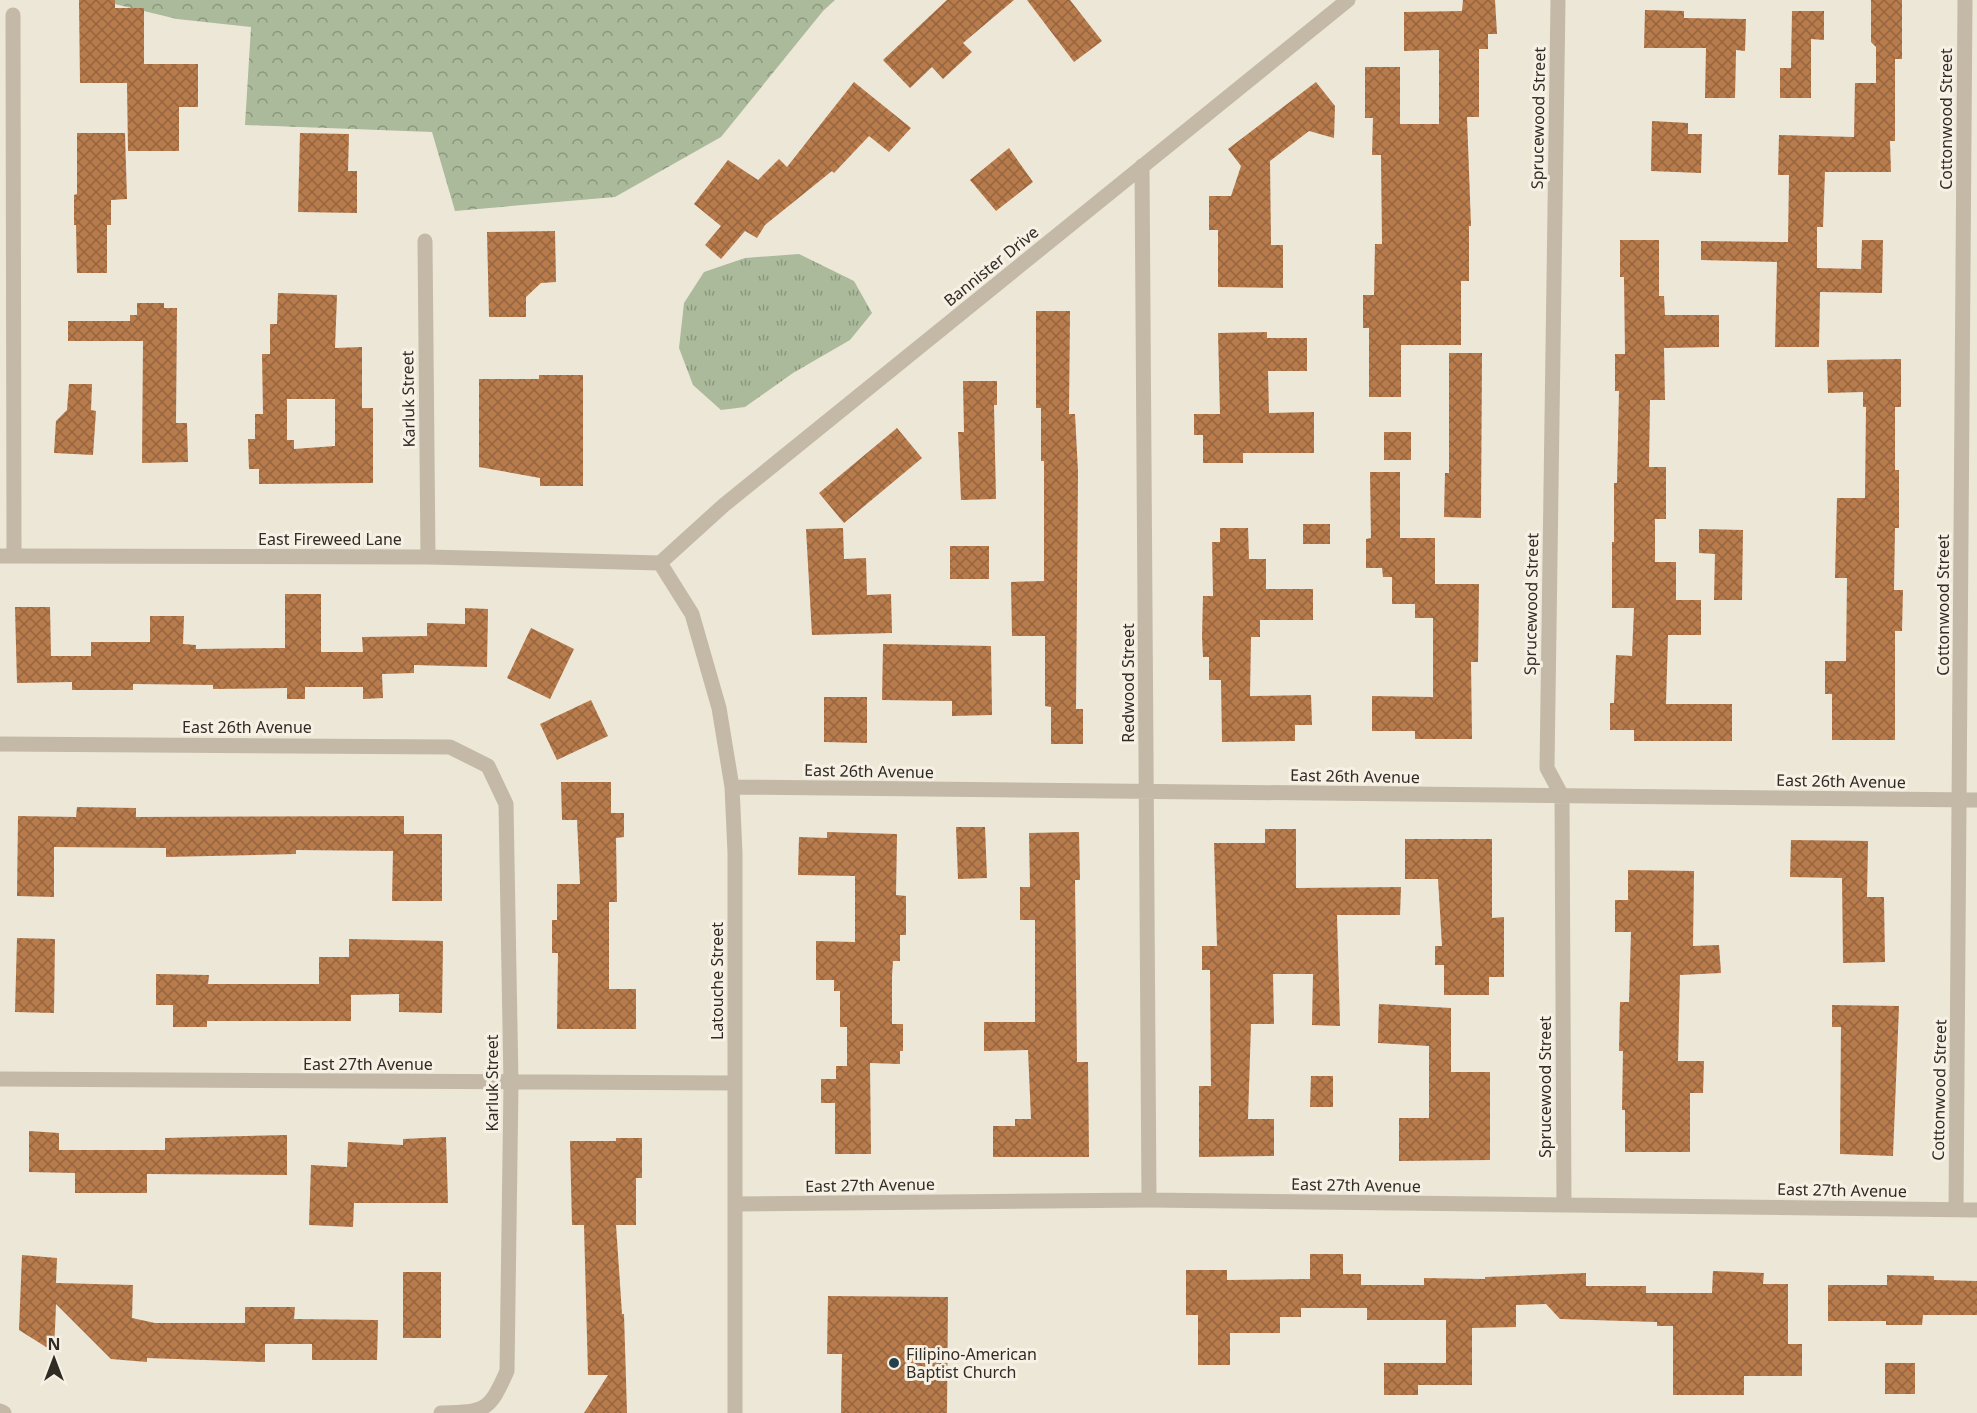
<svg xmlns="http://www.w3.org/2000/svg" width="1977" height="1413" viewBox="0 0 1977 1413" font-family="'Noto Sans',sans-serif">
<style>
.grass{fill:url(#grass-tufts)}
.forest{fill:url(#forest-crowns)}
.building{fill:url(#building-cross-hatch);fill-rule:evenodd}
.lines{fill:none;stroke-linecap:round;stroke-linejoin:round}
.street{stroke:#c4b9a6;stroke-width:15}
.poi-dot{fill:#21424d;stroke:#f6f1e4;stroke-width:2}
.labels{text-anchor:middle;stroke-width:6;stroke-linejoin:round;paint-order:stroke}
.street-label{font-size:16px;fill:#312b26;stroke:#f6f1e4}
.poi-label{font-size:16px;fill:#312b26;stroke:#f6f1e4;text-anchor:start}
</style>
<defs>
<pattern id="grass-tufts" width="24" height="20" patternUnits="userSpaceOnUse" patternTransform="scale(1.5)"><rect width="24" height="20" fill="#aaba9a"/><path d="M3 7l-1-3M5 7V3M7 7l1-3M15 17l-1-3M17 17v-4M19 17l1-3" fill="none" stroke="#8b977d"/></pattern>
<pattern id="forest-crowns" width="20" height="18" patternUnits="userSpaceOnUse" patternTransform="scale(1.5)"><rect width="20" height="18" fill="#aaba9a"/><path d="M2 6a3 3 0 1 1 6 0M12 15a3 3 0 1 1 6 0" fill="none" stroke="#8b977d"/></pattern>
<pattern id="building-cross-hatch" width="8" height="8" patternUnits="userSpaceOnUse" patternTransform="scale(1.5)"><rect width="8" height="8" fill="#b87b4c"/><path d="M0 0l8 8M0 8l8-8" fill="none" stroke="#96653f"/></pattern>
</defs>
<rect width="100%" height="100%" fill="#ede7d8"/>
<path class="grass" d="M 799,254 L 854,281 L 872,313 L 850,340 L 793,373 L 745,407 L 721,410 L 693,385 L 679,348 L 684,303 L 704,272 L 745,258 Z"/>
<path class="forest" d="M 98,0 L 835,0 L 823,11 L 721,137 L 615,197 L 455,211 L 432,132 L 245,125 L 251,27 L 177,19 Z"/>
<path class="building" d="M 79,0 L 115,0 L 115,8 L 144,8 L 144,64 L 198,64 L 198,107 L 179,107 L 179,151 L 128,151 L 127,83 L 80,83 Z
M 947,0 L 1014,0 L 963,43 L 972,52 L 943,79 L 932,67 L 910,88 L 883,60 Z
M 1027,0 L 1070,0 L 1102,41 L 1074,62 Z
M 1463,0 L 1495,0 L 1497,34 L 1488,34 L 1488,49 L 1479,49 L 1479,117 L 1467,117 L 1471,226 L 1469,226 L 1469,281 L 1461,281 L 1461,345 L 1401,345 L 1401,397 L 1369,397 L 1369,328 L 1363,328 L 1363,295 L 1374,295 L 1375,244 L 1382,244 L 1381,155 L 1372,155 L 1373,118 L 1365,118 L 1365,67 L 1400,67 L 1400,124 L 1439,124 L 1439,50 L 1404,51 L 1404,12 L 1462,11 Z
M 1871,0 L 1902,0 L 1902,59 L 1895,59 L 1895,141 L 1890,141 L 1891,172 L 1825,172 L 1823,227 L 1817,227 L 1817,268 L 1861,269 L 1862,240 L 1883,240 L 1882,293 L 1820,292 L 1819,347 L 1775,347 L 1777,262 L 1701,260 L 1701,241 L 1788,242 L 1789,175 L 1778,175 L 1779,135 L 1854,137 L 1855,83 L 1876,83 L 1876,47 L 1871,42 Z
M 1645,10 L 1684,11 L 1684,18 L 1746,19 L 1745,51 L 1736,50 L 1735,98 L 1705,98 L 1706,48 L 1644,48 Z
M 1792,11 L 1824,11 L 1824,40 L 1811,39 L 1811,98 L 1780,98 L 1780,68 L 1791,68 Z
M 854,82 L 911,128 L 889,152 L 869,136 L 834,173 L 832,171 L 765,225 L 757,238 L 745,231 L 721,259 L 705,245 L 721,226 L 694,204 L 728,160 L 758,180 L 779,159 L 787,167 Z
M 1316,82 L 1335,106 L 1334,138 L 1309,131 L 1270,161 L 1271,245 L 1283,245 L 1283,288 L 1218,287 L 1218,230 L 1209,230 L 1209,196 L 1231,196 L 1241,166 L 1228,149 Z
M 1652,121 L 1688,123 L 1688,134 L 1702,134 L 1701,173 L 1651,171 Z
M 77,133 L 125,133 L 127,199 L 111,200 L 111,225 L 107,225 L 107,273 L 77,273 L 76,225 L 74,225 L 74,195 L 77,194 Z
M 300,133 L 349,134 L 348,171 L 357,171 L 357,213 L 298,212 Z
M 1009,148 L 1033,182 L 996,211 L 970,180 Z
M 555,231 L 556,282 L 541,283 L 526,297 L 526,317 L 489,317 L 487,232 Z
M 1620,240 L 1659,240 L 1659,296 L 1664,296 L 1665,315 L 1719,315 L 1719,347 L 1664,348 L 1665,400 L 1650,400 L 1649,467 L 1666,467 L 1666,519 L 1655,519 L 1655,562 L 1676,562 L 1676,600 L 1701,600 L 1701,635 L 1668,635 L 1666,704 L 1732,704 L 1732,741 L 1634,741 L 1634,730 L 1610,730 L 1610,703 L 1614,703 L 1616,655 L 1632,656 L 1634,608 L 1612,608 L 1612,542 L 1614,542 L 1614,483 L 1617,483 L 1619,391 L 1615,391 L 1615,354 L 1625,354 L 1624,277 L 1620,277 Z
M 278,293 L 337,295 L 335,348 L 362,347 L 362,408 L 373,408 L 373,483 L 259,484 L 259,469 L 249,469 L 248,439 L 255,439 L 255,414 L 263,414 L 262,354 L 270,354 L 270,324 L 277,324 ZM 287,399 L 335,399 L 335,446 L 294,449 L 294,440 L 287,440 Z
M 137,303 L 164,303 L 164,308 L 177,308 L 176,423 L 187,423 L 188,462 L 142,463 L 143,341 L 68,341 L 68,321 L 130,321 L 130,315 L 137,315 Z
M 1036,311 L 1070,311 L 1069,414 L 1075,414 L 1078,472 L 1076,709 L 1083,709 L 1083,744 L 1051,744 L 1051,707 L 1045,706 L 1045,636 L 1012,636 L 1011,582 L 1044,581 L 1044,461 L 1041,461 L 1041,408 L 1036,408 Z
M 1267,332 L 1267,338 L 1307,338 L 1307,371 L 1268,371 L 1269,413 L 1314,412 L 1314,453 L 1243,453 L 1243,463 L 1203,463 L 1203,435 L 1194,435 L 1194,414 L 1220,414 L 1218,333 Z
M 1449,353 L 1482,353 L 1481,518 L 1444,517 L 1445,473 L 1449,473 Z
M 1901,359 L 1901,407 L 1895,407 L 1895,470 L 1899,470 L 1899,528 L 1895,528 L 1894,590 L 1903,590 L 1902,631 L 1895,631 L 1895,740 L 1832,740 L 1832,694 L 1825,694 L 1825,661 L 1846,661 L 1847,578 L 1835,578 L 1837,498 L 1865,498 L 1866,407 L 1863,407 L 1863,392 L 1828,393 L 1827,360 Z
M 539,375 L 583,375 L 583,486 L 540,486 L 540,478 L 479,467 L 479,379 L 539,379 Z
M 963,381 L 997,381 L 997,405 L 994,405 L 996,499 L 961,500 L 958,432 L 964,432 Z
M 69,384 L 92,384 L 91,410 L 96,411 L 93,455 L 54,453 L 56,421 L 67,410 Z
M 897,428 L 922,458 L 844,523 L 819,493 Z
M 1384,432 L 1411,432 L 1411,460 L 1384,460 Z
M 1370,472 L 1400,472 L 1400,538 L 1435,538 L 1435,584 L 1479,584 L 1478,662 L 1471,662 L 1472,739 L 1415,739 L 1415,731 L 1372,731 L 1372,696 L 1433,697 L 1433,618 L 1415,618 L 1415,604 L 1392,604 L 1392,577 L 1383,577 L 1382,568 L 1366,568 L 1366,539 L 1371,538 Z
M 1303,524 L 1330,524 L 1330,544 L 1303,544 Z
M 843,528 L 844,559 L 866,558 L 867,595 L 891,594 L 892,633 L 812,635 L 806,529 Z
M 1220,528 L 1248,528 L 1249,559 L 1266,559 L 1266,589 L 1313,589 L 1313,620 L 1260,620 L 1260,637 L 1251,637 L 1250,696 L 1311,695 L 1312,725 L 1295,725 L 1295,741 L 1222,742 L 1221,680 L 1209,680 L 1209,657 L 1203,657 L 1202,637 L 1203,596 L 1213,596 L 1212,542 L 1220,542 Z
M 1699,529 L 1743,530 L 1742,600 L 1714,600 L 1715,554 L 1699,553 Z
M 950,546 L 989,546 L 989,579 L 950,579 Z
M 285,594 L 321,594 L 321,652 L 363,652 L 362,637 L 427,636 L 427,623 L 465,624 L 465,608 L 488,609 L 487,667 L 414,665 L 414,673 L 382,674 L 383,698 L 363,699 L 363,687 L 305,687 L 305,699 L 287,699 L 287,688 L 213,689 L 213,685 L 133,684 L 133,690 L 72,690 L 72,682 L 17,683 L 15,607 L 50,607 L 51,656 L 91,656 L 91,642 L 150,642 L 150,616 L 184,616 L 183,644 L 196,645 L 196,649 L 285,648 Z
M 531,628 L 574,649 L 550,699 L 507,678 Z
M 883,644 L 991,646 L 992,715 L 952,716 L 952,701 L 882,700 Z
M 824,697 L 867,697 L 867,743 L 824,742 Z
M 591,700 L 608,736 L 557,760 L 540,724 Z
M 561,782 L 611,782 L 611,813 L 624,813 L 624,837 L 616,838 L 617,902 L 609,902 L 609,989 L 636,989 L 636,1029 L 557,1029 L 558,953 L 552,953 L 552,920 L 557,920 L 557,884 L 580,884 L 577,820 L 562,820 Z
M 77,807 L 136,808 L 136,817 L 404,816 L 404,834 L 442,834 L 442,901 L 392,901 L 393,851 L 296,850 L 296,854 L 166,857 L 166,848 L 54,847 L 54,897 L 17,896 L 18,816 L 76,817 Z
M 956,827 L 985,827 L 987,878 L 958,879 Z
M 1265,829 L 1296,829 L 1296,888 L 1401,887 L 1400,915 L 1337,915 L 1340,1026 L 1312,1025 L 1313,974 L 1273,974 L 1274,1024 L 1251,1024 L 1248,1119 L 1274,1119 L 1274,1156 L 1199,1157 L 1199,1086 L 1211,1086 L 1210,970 L 1202,970 L 1202,946 L 1217,946 L 1214,843 L 1265,843 Z
M 827,832 L 897,834 L 896,895 L 906,896 L 906,935 L 900,935 L 900,961 L 893,961 L 892,976 L 892,1024 L 903,1024 L 903,1051 L 900,1051 L 900,1064 L 870,1063 L 871,1154 L 835,1154 L 835,1103 L 821,1103 L 821,1079 L 836,1079 L 836,1066 L 847,1066 L 847,1027 L 840,1027 L 840,991 L 834,991 L 834,980 L 816,980 L 816,941 L 855,942 L 855,876 L 798,875 L 799,837 L 827,838 Z
M 1079,832 L 1080,880 L 1075,880 L 1077,1062 L 1088,1062 L 1089,1157 L 993,1157 L 993,1126 L 1015,1126 L 1015,1119 L 1031,1119 L 1028,1050 L 984,1051 L 984,1022 L 1035,1022 L 1035,920 L 1020,920 L 1020,887 L 1030,887 L 1029,833 Z
M 1405,839 L 1492,839 L 1492,918 L 1504,917 L 1504,977 L 1489,977 L 1489,995 L 1444,995 L 1444,965 L 1435,965 L 1435,946 L 1442,946 L 1438,879 L 1405,879 Z
M 1791,840 L 1868,841 L 1867,897 L 1884,897 L 1885,962 L 1843,963 L 1842,878 L 1790,877 Z
M 1628,870 L 1694,871 L 1693,946 L 1719,945 L 1721,973 L 1680,975 L 1678,1061 L 1704,1061 L 1703,1093 L 1690,1093 L 1690,1152 L 1625,1152 L 1625,1110 L 1622,1110 L 1623,1051 L 1619,1051 L 1620,1002 L 1629,1002 L 1631,932 L 1615,932 L 1615,900 L 1628,900 Z
M 17,938 L 55,939 L 54,1013 L 15,1012 Z
M 349,939 L 443,941 L 442,1013 L 399,1012 L 399,994 L 351,995 L 351,1021 L 207,1021 L 207,1027 L 173,1027 L 173,1005 L 156,1005 L 156,974 L 209,975 L 208,984 L 319,984 L 319,957 L 349,957 Z
M 1379,1004 L 1451,1008 L 1451,1072 L 1490,1072 L 1490,1160 L 1399,1161 L 1399,1118 L 1429,1118 L 1429,1046 L 1378,1043 Z
M 1832,1005 L 1899,1006 L 1893,1156 L 1840,1154 L 1841,1027 L 1832,1027 Z
M 1311,1076 L 1333,1076 L 1333,1107 L 1310,1107 Z
M 29,1131 L 59,1133 L 59,1150 L 165,1150 L 165,1138 L 287,1135 L 287,1175 L 147,1174 L 147,1193 L 75,1193 L 75,1173 L 29,1172 Z
M 446,1137 L 448,1203 L 354,1203 L 353,1227 L 309,1225 L 311,1165 L 347,1167 L 348,1142 L 403,1145 L 403,1139 Z
M 616,1138 L 642,1138 L 642,1178 L 636,1178 L 636,1225 L 616,1225 L 622,1314 L 624,1314 L 627,1413 L 584,1413 L 608,1375 L 588,1375 L 584,1225 L 572,1225 L 570,1141 L 616,1141 Z
M 1310,1254 L 1343,1254 L 1343,1274 L 1361,1274 L 1361,1285 L 1424,1285 L 1424,1278 L 1485,1279 L 1485,1277 L 1586,1273 L 1586,1286 L 1646,1286 L 1646,1293 L 1712,1293 L 1713,1271 L 1764,1273 L 1763,1284 L 1788,1284 L 1788,1344 L 1802,1344 L 1802,1376 L 1744,1376 L 1744,1395 L 1673,1395 L 1673,1326 L 1657,1326 L 1657,1322 L 1560,1319 L 1546,1304 L 1516,1305 L 1516,1327 L 1472,1328 L 1472,1385 L 1418,1385 L 1418,1395 L 1384,1395 L 1384,1363 L 1446,1363 L 1446,1320 L 1367,1320 L 1367,1308 L 1301,1308 L 1301,1317 L 1280,1317 L 1280,1333 L 1230,1333 L 1230,1365 L 1198,1365 L 1198,1315 L 1186,1315 L 1186,1270 L 1227,1270 L 1227,1280 L 1310,1279 Z
M 22,1255 L 57,1258 L 56,1283 L 133,1285 L 132,1318 L 155,1323 L 245,1323 L 245,1307 L 295,1307 L 294,1319 L 378,1320 L 377,1360 L 312,1360 L 312,1344 L 265,1344 L 265,1362 L 147,1358 L 147,1362 L 111,1359 L 56,1304 L 54,1352 L 19,1330 Z
M 403,1272 L 441,1272 L 441,1338 L 403,1338 Z
M 1887,1275 L 1934,1276 L 1934,1280 L 1977,1281 L 1977,1315 L 1923,1315 L 1922,1325 L 1886,1325 L 1886,1321 L 1828,1321 L 1828,1285 L 1887,1285 Z
M 828,1296 L 948,1297 L 947,1413 L 841,1413 L 842,1354 L 827,1354 Z
M 1885,1363 L 1915,1363 L 1915,1394 L 1885,1394 Z"/>
<g class="lines">
<path class="street" d="M 1558,0 L 1547,768 L 1562,796 L 1564,1205
M 13,15 L 14,556
M 1142,166 L 1149,1200
M 425,241 L 428,557
M 0,556 L 428,557 L 660,563
M 660,563 L 724,505 L 1348,0
M 660,563 L 692,614 L 719,708 L 732,787 L 735,853 L 735,1413
M 0,744 L 450,747 L 488,766 L 506,804 L 511,1083 L 507,1371 C 489,1412 485,1412 441,1413
M 732,787 L 1977,800
M 0,1079 L 735,1083
M 735,1204 L 1149,1200 L 1977,1210
M 1956,1209 L 1965,0
M 0,1411 L 4,1413"/>
</g>
<circle class="poi-dot" cx="894" cy="1363" r="6"/>
<g class="labels">
<g class="street-label">
<text transform="translate(1538 118) rotate(-89)" y="6">Sprucewood Street</text>
<text transform="translate(1946 119) rotate(-90)" y="6">Cottonwood Street</text>
<text transform="translate(991 266) rotate(-39)" y="6">Bannister Drive</text>
<text transform="translate(408 399) rotate(-91)" y="6">Karluk Street</text>
<text x="330" y="545">East Fireweed Lane</text>
<text transform="translate(1531 604) rotate(-89)" y="6">Sprucewood Street</text>
<text transform="translate(1943 605) rotate(-90)" y="6">Cottonwood Street</text>
<text transform="translate(1128 683) rotate(-90)" y="6">Redwood Street</text>
<text x="247" y="733">East 26th Avenue</text>
<text transform="translate(869 771) rotate(1)" y="6">East 26th Avenue</text>
<text transform="translate(1355 776) rotate(1)" y="6">East 26th Avenue</text>
<text transform="translate(1841 781) rotate(1)" y="6">East 26th Avenue</text>
<text transform="translate(717 981) rotate(-90)" y="6">Latouche Street</text>
<text x="368" y="1070">East 27th Avenue</text>
<text transform="translate(492 1083) rotate(-90)" y="6">Karluk Street</text>
<text transform="translate(1545 1087) rotate(-90)" y="6">Sprucewood Street</text>
<text transform="translate(1939 1090) rotate(-89)" y="6">Cottonwood Street</text>
<text transform="translate(870 1185) rotate(-1)" y="6">East 27th Avenue</text>
<text transform="translate(1356 1185) rotate(1)" y="6">East 27th Avenue</text>
<text transform="translate(1842 1190) rotate(1)" y="6">East 27th Avenue</text>
</g>
<g class="poi-label">
<text x="906" y="1360">Filipino-American<tspan x="906" dy="18">Baptist Church</tspan></text>
</g>
</g>
<g transform="translate(54 1359)" stroke="#f6f1e4" stroke-width="4.5" paint-order="stroke">
<path d="M0-4.5L10 22L0 15L-10 22Z" fill="#312b26"/>
<text y="-9" font-size="16" font-weight="bold" text-anchor="middle" fill="#312b26">N</text>
</g>
</svg>
